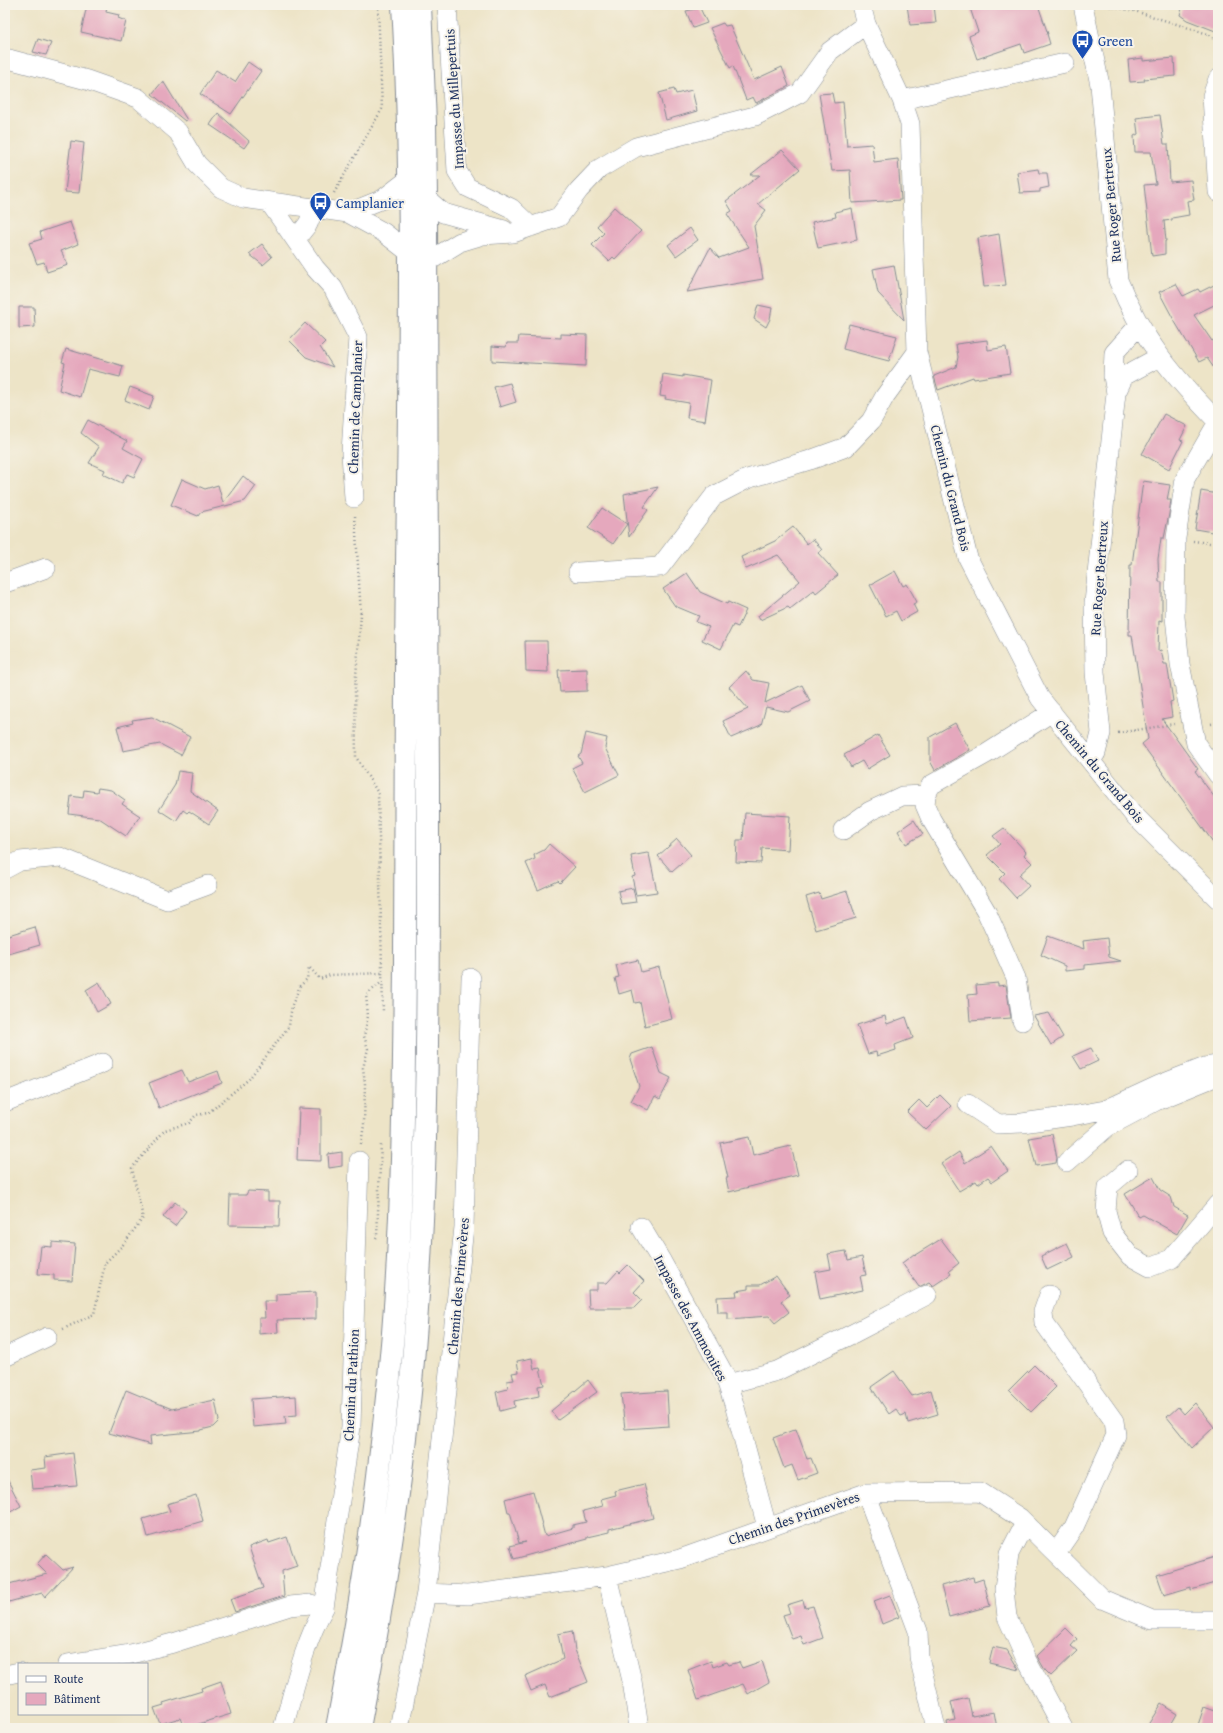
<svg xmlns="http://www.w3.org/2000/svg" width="1223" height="1733" viewBox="0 0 1223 1733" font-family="'Gentium Book Plus',serif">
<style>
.building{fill:#e5a8bd}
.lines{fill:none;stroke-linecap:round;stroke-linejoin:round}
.minor-casing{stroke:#848a92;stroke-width:20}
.major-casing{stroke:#848a92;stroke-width:24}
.path{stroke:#848a92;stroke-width:2.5;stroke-dasharray:1 3;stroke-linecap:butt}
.minor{stroke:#fff;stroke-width:19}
.major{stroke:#fff;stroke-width:22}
.labels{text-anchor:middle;stroke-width:4;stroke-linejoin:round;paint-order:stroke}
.transit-label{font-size:14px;fill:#164399;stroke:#f7f3e8;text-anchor:start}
.street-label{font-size:14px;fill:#1b2f5e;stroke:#f7f3e8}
</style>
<rect width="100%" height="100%" fill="#f7f3e8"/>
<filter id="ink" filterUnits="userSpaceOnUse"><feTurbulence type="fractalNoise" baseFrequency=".025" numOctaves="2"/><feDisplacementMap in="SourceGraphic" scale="8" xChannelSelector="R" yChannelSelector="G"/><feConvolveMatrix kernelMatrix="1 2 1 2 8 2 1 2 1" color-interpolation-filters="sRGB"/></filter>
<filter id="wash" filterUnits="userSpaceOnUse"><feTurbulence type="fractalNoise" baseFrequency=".012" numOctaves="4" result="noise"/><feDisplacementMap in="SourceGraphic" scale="16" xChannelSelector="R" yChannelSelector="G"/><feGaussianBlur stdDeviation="0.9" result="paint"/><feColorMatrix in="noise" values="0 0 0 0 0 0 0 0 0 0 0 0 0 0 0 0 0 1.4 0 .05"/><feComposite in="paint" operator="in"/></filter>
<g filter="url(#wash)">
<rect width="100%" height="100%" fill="#ede4c7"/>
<g id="blocks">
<path class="building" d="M 87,5 L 107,5 L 106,12 L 119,15 L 118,18 L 126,21 L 121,41 L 81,32 Z
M 907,5 L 934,5 L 936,23 L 910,25 Z
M 969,5 L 1038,5 L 1048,34 L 1047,34 L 1050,44 L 1024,53 L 1021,44 L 977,59 L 969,36 L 978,32 Z
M 1183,5 L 1218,5 L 1218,32 L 1187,20 L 1180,15 Z
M 700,8 L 707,23 L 693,28 L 686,11 Z
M 723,23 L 725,26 L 730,25 L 754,80 L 782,67 L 789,86 L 756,103 L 753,97 L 746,100 L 733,66 L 730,68 L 710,28 Z
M 38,39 L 51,43 L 46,55 L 33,52 Z
M 1143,58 L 1143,61 L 1174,58 L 1175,76 L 1144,79 L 1145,81 L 1130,82 L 1128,60 Z
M 248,62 L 261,71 L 231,114 L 200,94 L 216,70 L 235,82 Z
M 163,81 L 187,120 L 185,121 L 152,94 Z
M 674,89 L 676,94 L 692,90 L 697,111 L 666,120 L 659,93 Z
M 832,93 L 834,103 L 843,102 L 847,146 L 872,144 L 874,162 L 898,159 L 901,200 L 852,203 L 850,170 L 832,171 L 819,94 Z
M 218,113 L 249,141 L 244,148 L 210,125 Z
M 1160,115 L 1164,144 L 1168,144 L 1170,182 L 1191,180 L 1194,200 L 1187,201 L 1189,215 L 1172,218 L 1172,220 L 1164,221 L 1166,241 L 1165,241 L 1165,254 L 1152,256 L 1144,185 L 1156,184 L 1151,152 L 1135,152 L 1134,136 L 1138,134 L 1136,118 Z
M 71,141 L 84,143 L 79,193 L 65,192 Z
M 782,150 L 800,169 L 758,204 L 766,210 L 754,226 L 763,279 L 687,292 L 710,248 L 719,258 L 749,247 L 727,214 L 732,211 L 726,201 L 760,175 L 750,175 Z
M 1038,169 L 1039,173 L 1047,173 L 1049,187 L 1040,189 L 1040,192 L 1020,193 L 1017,172 Z
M 614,207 L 641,231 L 615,259 L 613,257 L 609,261 L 592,245 L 604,233 L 597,226 Z
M 852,208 L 857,240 L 818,248 L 812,222 L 836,217 L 835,212 Z
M 70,222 L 78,244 L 61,251 L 68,265 L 47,272 L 44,262 L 37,264 L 29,243 L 42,239 L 40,232 Z
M 690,228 L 698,240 L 676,256 L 668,245 Z
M 999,234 L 1006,285 L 984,287 L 978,238 Z
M 262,244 L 272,257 L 263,265 L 249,254 Z
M 894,265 L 904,320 L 878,293 L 873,269 Z
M 1218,283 L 1218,303 L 1194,315 L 1212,341 L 1218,338 L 1218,374 L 1207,358 L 1199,362 L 1175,322 L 1159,292 L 1176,284 L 1183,296 L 1198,289 L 1200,292 Z
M 758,305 L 772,308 L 770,319 L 766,327 L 754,319 Z
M 19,307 L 34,307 L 35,327 L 19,328 Z
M 305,323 L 325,342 L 320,347 L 333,367 L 306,357 L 289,340 Z
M 849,324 L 897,336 L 889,361 L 843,349 Z
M 561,334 L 587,335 L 586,366 L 492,361 L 492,346 L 506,347 L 507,343 L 518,343 L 519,336 L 561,338 Z
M 987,340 L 988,350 L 1006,347 L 1010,373 L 974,379 L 973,377 L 938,390 L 934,376 L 956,367 L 958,357 L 956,344 Z
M 66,349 L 123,366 L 120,377 L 88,369 L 80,397 L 59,390 L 65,363 L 62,362 Z
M 663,374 L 683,377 L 683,375 L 711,380 L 705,421 L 687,418 L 689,403 L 665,399 L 666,397 L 660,396 Z
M 510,383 L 516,402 L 500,407 L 494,387 Z
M 130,387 L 154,396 L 149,410 L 125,400 Z
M 1164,414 L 1187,426 L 1180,440 L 1183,441 L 1169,469 L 1142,454 Z
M 88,420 L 127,441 L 123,448 L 143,459 L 134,477 L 127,474 L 122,483 L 103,474 L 105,470 L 89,463 L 99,447 L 81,433 Z
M 243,476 L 256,486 L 245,501 L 201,512 L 198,516 L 171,505 L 182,479 L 205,489 L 218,485 L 223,503 Z
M 1143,481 L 1170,485 L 1167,500 L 1171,500 L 1169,514 L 1164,538 L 1161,538 L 1158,559 L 1159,582 L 1162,582 L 1162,621 L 1159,620 L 1158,651 L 1161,650 L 1164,664 L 1167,664 L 1173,701 L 1170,702 L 1172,717 L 1162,719 L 1198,769 L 1195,771 L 1218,802 L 1218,849 L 1142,744 L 1148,739 L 1132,635 L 1129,635 L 1130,565 L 1132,565 Z
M 658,487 L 644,507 L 648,510 L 629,537 L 624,494 Z
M 1201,491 L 1218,494 L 1218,533 L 1195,529 Z
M 602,508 L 627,524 L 613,544 L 588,528 Z
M 793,527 L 807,544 L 813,539 L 822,550 L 818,553 L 838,575 L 816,593 L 814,590 L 790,609 L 788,607 L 760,620 L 758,616 L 800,581 L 778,555 L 746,569 L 741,557 L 775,541 Z
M 895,571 L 903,586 L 907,584 L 917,602 L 913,604 L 917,612 L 901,621 L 896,611 L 886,616 L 870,585 Z
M 687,573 L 700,592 L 727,604 L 728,602 L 746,610 L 738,627 L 733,625 L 721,649 L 702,640 L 709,627 L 696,622 L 699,616 L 675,606 L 663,589 Z
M 525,641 L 547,641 L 548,672 L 526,671 Z
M 587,669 L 587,691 L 560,692 L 558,670 Z
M 746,671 L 753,680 L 769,683 L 765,703 L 802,685 L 810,701 L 788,712 L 766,707 L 761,725 L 731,738 L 723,721 L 748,709 L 729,687 Z
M 152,717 L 190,737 L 181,755 L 160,744 L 123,751 L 117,727 L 133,723 L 132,720 Z
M 955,723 L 970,750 L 935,770 L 930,761 L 930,737 Z
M 586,733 L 607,738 L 605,748 L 619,775 L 585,792 L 572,768 L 582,763 L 578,756 L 581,754 Z
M 878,735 L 890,755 L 867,769 L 862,761 L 851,767 L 844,755 Z
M 178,771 L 192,773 L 190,791 L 218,811 L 209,824 L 189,811 L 187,813 L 183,810 L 176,821 L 159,810 L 175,785 Z
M 98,788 L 111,790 L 125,800 L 122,804 L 140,816 L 126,836 L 99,818 L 69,814 L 71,796 L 83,798 L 84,790 L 97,792 Z
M 745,813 L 790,816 L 788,850 L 762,848 L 761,863 L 736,862 L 737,840 L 743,840 Z
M 914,820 L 923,834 L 906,844 L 898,831 Z
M 1004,828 L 1026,852 L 1024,855 L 1032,863 L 1019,875 L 1029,886 L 1016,898 L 999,879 L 1005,873 L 987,855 L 1000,844 L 993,836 Z
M 677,839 L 691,855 L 672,872 L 658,856 Z
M 549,844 L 575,867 L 560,883 L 558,881 L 538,890 L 526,863 L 535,859 L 534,855 L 544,850 Z
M 647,853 L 649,854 L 657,892 L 636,895 L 632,877 L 635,876 L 631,856 Z
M 633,888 L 636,902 L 621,904 L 618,891 Z
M 847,891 L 856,918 L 816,930 L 806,897 L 819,893 L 821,899 Z
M 35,927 L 40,945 L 5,955 L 5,936 Z
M 1048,936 L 1084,949 L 1083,941 L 1107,938 L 1109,957 L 1121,961 L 1085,965 L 1085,969 L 1065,971 L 1065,966 L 1041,955 Z
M 638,960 L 641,972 L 659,967 L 672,1019 L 645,1026 L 640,1002 L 635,1003 L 632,990 L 619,994 L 615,978 L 619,977 L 616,965 Z
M 99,982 L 111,1004 L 97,1012 L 86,990 Z
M 998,983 L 998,986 L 1006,985 L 1011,1018 L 970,1021 L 968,995 L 977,994 L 976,985 Z
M 1049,1013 L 1063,1037 L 1051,1045 L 1034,1016 Z
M 885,1016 L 887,1024 L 906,1017 L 913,1038 L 895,1045 L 896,1050 L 877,1056 L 876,1052 L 868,1054 L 857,1025 Z
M 652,1047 L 661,1073 L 671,1078 L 660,1099 L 655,1096 L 648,1110 L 631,1101 L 639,1086 L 630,1059 L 632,1054 Z
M 1091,1048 L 1098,1061 L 1081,1069 L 1073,1056 Z
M 182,1070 L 188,1082 L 218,1071 L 222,1083 L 159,1108 L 149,1083 Z
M 940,1095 L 951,1106 L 926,1130 L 907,1112 L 919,1100 L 927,1108 Z
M 299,1108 L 321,1109 L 321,1161 L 297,1160 Z
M 1052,1134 L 1057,1158 L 1056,1163 L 1036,1166 L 1029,1138 Z
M 749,1137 L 753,1155 L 791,1146 L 798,1175 L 729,1192 L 726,1178 L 728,1178 L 720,1143 Z
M 991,1146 L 1008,1171 L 992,1182 L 988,1177 L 978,1184 L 976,1181 L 959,1191 L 941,1164 L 959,1152 L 965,1163 Z
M 342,1152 L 342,1166 L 329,1168 L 328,1154 Z
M 1153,1177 L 1160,1190 L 1171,1197 L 1174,1207 L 1188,1215 L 1177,1234 L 1143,1215 L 1139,1217 L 1125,1194 Z
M 248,1191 L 268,1192 L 268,1201 L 280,1201 L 279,1226 L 229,1225 L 230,1195 L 246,1195 Z
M 175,1202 L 186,1211 L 175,1226 L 163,1217 Z
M 941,1239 L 959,1263 L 949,1271 L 951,1274 L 933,1286 L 929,1282 L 919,1287 L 902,1263 L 914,1254 L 915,1255 Z
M 52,1242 L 75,1244 L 72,1281 L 54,1280 L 54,1275 L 38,1274 L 41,1246 L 52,1247 Z
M 1067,1243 L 1074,1257 L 1047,1270 L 1041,1256 Z
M 846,1251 L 848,1260 L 862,1257 L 866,1275 L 860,1276 L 863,1290 L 820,1299 L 815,1272 L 831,1269 L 828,1254 Z
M 628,1265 L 644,1281 L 634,1292 L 642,1300 L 634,1308 L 589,1308 L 588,1290 L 597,1290 L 597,1283 L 607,1283 L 618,1271 L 620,1273 Z
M 776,1276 L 790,1295 L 781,1301 L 789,1312 L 775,1323 L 769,1316 L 728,1319 L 728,1312 L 718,1312 L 717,1297 L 737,1296 L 736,1291 L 748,1289 L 748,1285 L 760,1285 Z
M 316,1292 L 316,1319 L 277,1320 L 278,1332 L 259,1334 L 259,1318 L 265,1318 L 264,1301 L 276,1301 L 276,1294 Z
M 532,1358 L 534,1369 L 540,1368 L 544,1385 L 538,1386 L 539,1396 L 514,1401 L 515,1407 L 500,1411 L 496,1392 L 508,1389 L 507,1381 L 514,1380 L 512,1373 L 519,1372 L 517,1361 Z
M 1034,1365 L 1056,1387 L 1031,1412 L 1009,1390 Z
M 894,1371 L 912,1396 L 931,1390 L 938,1414 L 908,1423 L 906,1414 L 901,1416 L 896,1409 L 889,1414 L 871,1387 Z
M 588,1380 L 597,1392 L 558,1420 L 551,1411 Z
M 126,1390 L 172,1409 L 215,1400 L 219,1421 L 213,1427 L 201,1430 L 201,1431 L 150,1436 L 151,1445 L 109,1433 Z
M 667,1391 L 669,1426 L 625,1429 L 621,1394 Z
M 296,1396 L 297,1415 L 285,1416 L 286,1424 L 253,1427 L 251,1399 Z
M 1195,1403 L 1214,1427 L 1192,1448 L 1167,1417 L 1178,1407 L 1184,1414 Z
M 796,1429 L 807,1459 L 811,1458 L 817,1473 L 798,1480 L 792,1465 L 784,1468 L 773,1438 Z
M 73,1453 L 77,1486 L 32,1489 L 30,1470 L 46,1468 L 45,1457 Z
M 5,1475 L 21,1506 L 5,1515 Z
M 644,1484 L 653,1518 L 609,1529 L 609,1532 L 587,1537 L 587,1539 L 514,1559 L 510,1546 L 526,1542 L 519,1543 L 510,1512 L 508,1512 L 505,1499 L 533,1491 L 545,1536 L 573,1528 L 573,1525 L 586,1522 L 583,1511 L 603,1506 L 601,1499 L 616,1495 L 615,1491 Z
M 196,1495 L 203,1521 L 148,1537 L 143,1519 L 170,1511 L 167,1504 Z
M 287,1537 L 297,1566 L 282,1571 L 284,1596 L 235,1612 L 230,1599 L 263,1588 L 249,1547 L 268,1540 L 269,1543 Z
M 46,1554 L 63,1570 L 73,1567 L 45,1597 L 42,1593 L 5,1603 L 5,1585 L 47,1574 L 37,1564 Z
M 1218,1556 L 1218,1582 L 1191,1590 L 1191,1587 L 1164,1595 L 1157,1575 Z
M 973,1577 L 974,1582 L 983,1579 L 990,1606 L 949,1617 L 941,1586 Z
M 890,1595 L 899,1617 L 882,1624 L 874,1601 Z
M 803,1600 L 805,1608 L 813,1606 L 823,1638 L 804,1645 L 801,1636 L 792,1639 L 783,1615 L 790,1613 L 787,1605 Z
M 1066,1628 L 1077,1639 L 1071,1646 L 1077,1651 L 1051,1676 L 1045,1670 L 1037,1656 Z
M 572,1631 L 575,1650 L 588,1682 L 550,1697 L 545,1685 L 531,1691 L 525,1676 L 563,1659 L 558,1634 Z
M 993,1647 L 1007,1650 L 1019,1670 L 989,1663 Z
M 711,1661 L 713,1667 L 727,1662 L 729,1665 L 739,1662 L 742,1668 L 762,1661 L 769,1682 L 748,1694 L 743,1684 L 698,1700 L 688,1670 Z
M 221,1681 L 231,1714 L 186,1728 L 184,1728 L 180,1718 L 160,1724 L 154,1708 L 164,1705 L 163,1703 L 202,1691 L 201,1688 Z
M 968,1698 L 972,1716 L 994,1712 L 997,1728 L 948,1728 L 947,1722 L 955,1720 L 951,1702 Z
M 1161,1704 L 1177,1714 L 1169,1728 L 1146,1728 Z
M 1204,1707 L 1218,1712 L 1218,1728 L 1197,1728 Z"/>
</g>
</g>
<g filter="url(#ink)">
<use href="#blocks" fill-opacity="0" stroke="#848a92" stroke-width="1"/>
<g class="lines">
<defs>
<path id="minor" d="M 447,5 L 457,171 L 467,187 L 511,208 L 531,227
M 861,5 L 866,24 L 902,100 L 910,124 L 917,352 L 968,558 L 1040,698 L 1133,814 L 1218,899
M 1083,5 L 1100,85 L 1118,280 C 1142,340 1174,377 1218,422
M 5,58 L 87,80 L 138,98 L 178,132 L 197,164 L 221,188 L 243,198 L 348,213 L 383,232 L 410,253
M 1218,79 L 1212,96 L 1218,192
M 902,100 L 1065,63
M 426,198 L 443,213 L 504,230
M 270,203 L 315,268 L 333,288 L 358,337 L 351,453 L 354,498
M 348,213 L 383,199 L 409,179
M 296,239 L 308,224 L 315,207
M 426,263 L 460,242 L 483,235 L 513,233 L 559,217 L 579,190 L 599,169 L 636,147 L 755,116 L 800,93 L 830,51 L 866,24
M 1116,393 L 1124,376 L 1159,357
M 1218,422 L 1185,479 L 1176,538 L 1175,617 L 1180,664 L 1196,744 L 1218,775
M 578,572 L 660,567 L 714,496 L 747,479 L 810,460 L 846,447 L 871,421 L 885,396 L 917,352
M 5,583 L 46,568
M 1090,760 L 1096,753 L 1101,733 L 1095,672 L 1094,603 L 1116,393 L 1113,376 L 1114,353 L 1139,325
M 843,830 L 870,811 L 902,796 L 926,795
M 5,869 L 20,861 L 60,857 L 167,900 L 208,885
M 1022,1021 L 1016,978 L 1001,944 L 986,911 L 931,819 L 925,805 L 926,795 L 931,785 L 986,754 L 1052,712
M 5,1102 L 103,1063
M 968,1104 L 998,1124 L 1022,1123 L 1072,1116 L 1105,1110 L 1159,1085 L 1205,1067 L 1218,1065
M 1067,1162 L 1107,1127 L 1156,1101 L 1210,1079 L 1218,1073
M 1128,1170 L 1108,1187 L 1106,1211 L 1112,1233 L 1130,1256 L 1150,1267 L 1171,1259 L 1218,1204
M 641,1227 L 662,1262 L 724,1374 L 734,1404 L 767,1527
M 1049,1295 L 1043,1312 L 1044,1323 L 1114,1421 L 1116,1435 L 1074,1527 L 1056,1553
M 5,1357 L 47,1337
M 728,1384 L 777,1371 L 854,1333 L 927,1295
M 866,1493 L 918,1631 L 919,1657 L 936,1728
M 1025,1523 L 1009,1554 L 1004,1589 L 1007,1617 L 1025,1657 L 1063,1728
M 607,1576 L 632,1681 L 639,1728
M 426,1593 L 468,1595 L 607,1576 L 680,1559 L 866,1493 L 980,1492 L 1020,1518 L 1102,1599 L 1152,1620 L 1218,1620
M 68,1664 L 131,1654 L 173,1643 L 290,1606 L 311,1604 L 324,1608
M 5,1675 L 19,1672
M 283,1728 C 295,1687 303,1646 324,1608 L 351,1427 L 359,1161
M 399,1728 L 426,1593 L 464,1227 L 471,978"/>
<path id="major" d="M 337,1728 C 363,1597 382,1466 393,1333 C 403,1209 404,1084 405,960 C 405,864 406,769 406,673 C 407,451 416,228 403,5
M 359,1728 C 385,1594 406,1460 416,1324 C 429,1144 428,964 428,784 C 427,589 426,393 426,198 L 425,123 L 420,5"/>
</defs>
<use href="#minor" class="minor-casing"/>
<use href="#major" class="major-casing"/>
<path class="path" d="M 1102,5 L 1135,11 L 1208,34 L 1218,43
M 334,193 L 382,109 L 378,5
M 355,516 L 361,615 L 355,688 L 356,757 L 378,793 L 383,1012
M 1193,541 L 1210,543
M 1211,724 L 1218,723
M 1118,733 L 1174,724
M 361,1144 L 364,1125 L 365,1083 L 363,1068 L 368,1049 L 364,1036 L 368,1016 L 366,995 L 382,982
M 376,1238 L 377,1236 L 381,1143
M 63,1329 L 94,1314 L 105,1263 L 122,1246 L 143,1218 L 132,1168 L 165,1130 L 189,1123 L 196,1115 L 208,1113 L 249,1079 L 289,1026 L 292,1005 L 300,986 L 307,979 L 309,967 L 320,979 L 330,975 L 382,973"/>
<use href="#minor" class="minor"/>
<use href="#major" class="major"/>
</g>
</g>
<defs>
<symbol id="bus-pin" viewBox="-11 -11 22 30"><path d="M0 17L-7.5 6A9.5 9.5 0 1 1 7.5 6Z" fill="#1a4fb4" stroke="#f7f3e8"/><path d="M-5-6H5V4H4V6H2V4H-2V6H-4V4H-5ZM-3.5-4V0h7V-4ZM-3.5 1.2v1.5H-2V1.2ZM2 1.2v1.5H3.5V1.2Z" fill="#fff"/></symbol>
</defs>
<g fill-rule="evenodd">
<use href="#bus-pin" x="1070" y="28" width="25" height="34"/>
<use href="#bus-pin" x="308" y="190" width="25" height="34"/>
</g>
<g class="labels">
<g class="transit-label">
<text x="1098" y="46">Green</text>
<text x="336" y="208">Camplanier</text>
</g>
<g class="street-label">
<text transform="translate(454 99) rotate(-94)" y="5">Impasse du Millepertuis</text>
<text transform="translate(1111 205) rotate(-95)" y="5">Rue Roger Bertreux</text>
<text transform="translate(355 407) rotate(-88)" y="5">Chemin de Camplanier</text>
<text transform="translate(951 488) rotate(76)" y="5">Chemin du Grand Bois</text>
<text transform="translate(1099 578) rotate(-86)" y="5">Rue Roger Bertreux</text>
<text transform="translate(1100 771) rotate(50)" y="5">Chemin du Grand Bois</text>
<text transform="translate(458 1286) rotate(-85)" y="5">Chemin des Primevères</text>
<text transform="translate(691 1318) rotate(62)" y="5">Impasse des Ammonites</text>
<text transform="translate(351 1385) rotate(-87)" y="5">Chemin du Pathion</text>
<text transform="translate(794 1518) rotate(-19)" y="5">Chemin des Primevères</text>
</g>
</g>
<rect width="1223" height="1733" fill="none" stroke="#f7f3e8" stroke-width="20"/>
<rect x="18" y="1663" width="130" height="52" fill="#f7f3e8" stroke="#9fa5b1"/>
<rect x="26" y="1676" width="20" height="6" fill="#ffffff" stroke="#9fa5b1"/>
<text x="54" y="1683" font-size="12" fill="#1b2f5e">Route</text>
<rect x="26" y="1693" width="20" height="12" fill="#e5a8bd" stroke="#9fa5b1"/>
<text x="54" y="1703" font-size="12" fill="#1b2f5e">Bâtiment</text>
</svg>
